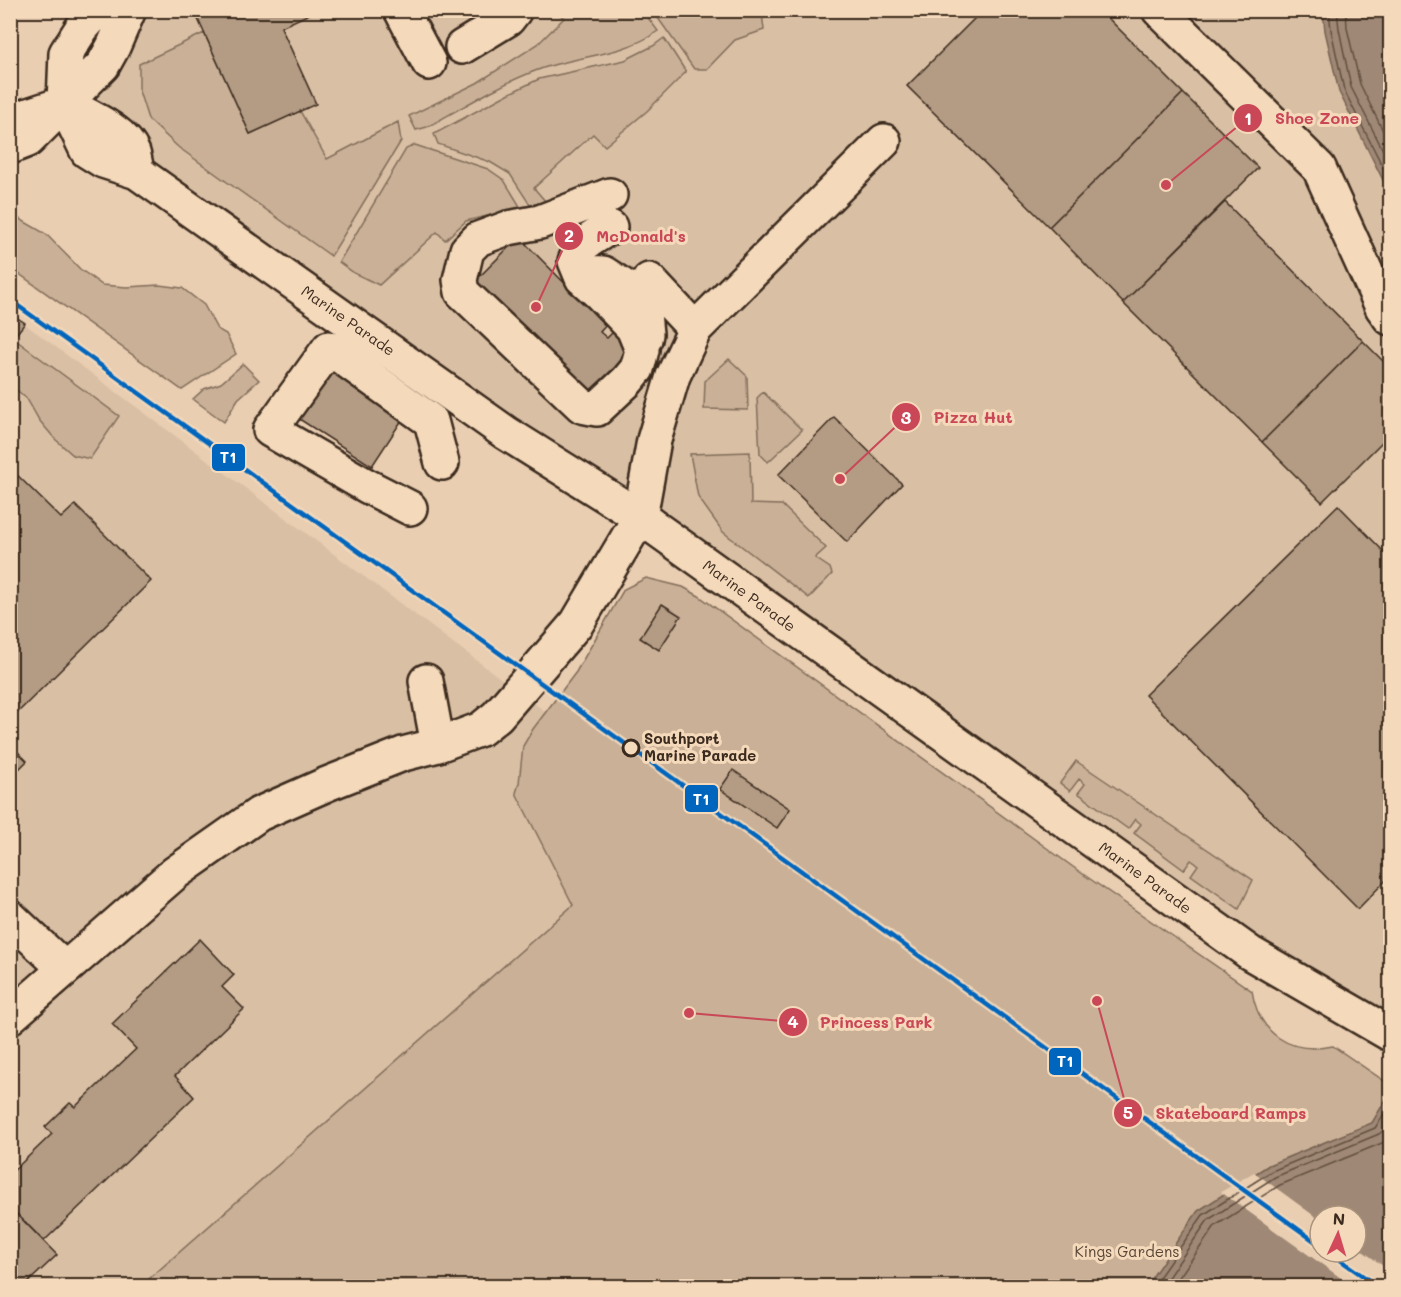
<svg xmlns="http://www.w3.org/2000/svg" width="1401" height="1297" viewBox="0 0 1401 1297" font-family="Mali,sans-serif">
<style>
.built{fill:#d9bfa4}
.green{fill:#c9b096;stroke:#826d5a;stroke-width:1.5}
.water{fill:#9f8874;stroke:#776252;stroke-width:1.5;fill-rule:evenodd}
.pier{fill:#e9ceb2}
.lines{fill:none;stroke-linecap:round;stroke-linejoin:round}
.shore{stroke:#635040;stroke-width:1.5}
.building{fill:#b39b84;stroke:#3b2a1e;stroke-width:1.5}
.minor-casing{stroke:#3b2a1e;stroke-width:38}
.minor{stroke:#f4d9bb;stroke-width:33}
.tram-1-casing{stroke:#f4d9bb;stroke-width:9}
.tram-1{stroke:#0065bd;stroke-width:4.5}
.stop-dot{fill:#f4d9bb;stroke:#3b2a1e;stroke-width:3}
.labels{text-anchor:middle;stroke-width:6;stroke-linejoin:round;paint-order:stroke}
.street-label{font-size:15px;fill:#3b2a1e;stroke:#f4d9bb}
.stop-label{font-size:15px;font-weight:bold;fill:#3b2a1e;stroke:#f4d9bb;text-anchor:start}
.park-label{font-size:15px;fill:#574536;stroke:#f4d9bb}
.leader{fill:none;stroke:#ca4758;stroke-width:2}
.callout-dot{fill:#ca4758;stroke:#f4d9bb;stroke-width:2}
.mark-label{font-size:18px;text-anchor:middle;font-weight:bold;fill:#fff}
.callout-label{font-size:16px;text-anchor:middle;font-weight:bold;fill:#ca4758;stroke:#f4d9bb;stroke-width:6;stroke-linejoin:round;paint-order:stroke}
.line-badge{stroke:#f4d9bb;stroke-width:2}
.badge-label{font-size:16px;text-anchor:middle;font-weight:bold;fill:#fff}
</style>
<rect width="100%" height="100%" fill="#e9ceb2"/>
<filter id="ink" filterUnits="userSpaceOnUse"><feTurbulence type="fractalNoise" baseFrequency=".0167" numOctaves="2"/><feDisplacementMap in="SourceGraphic" scale="12" xChannelSelector="R" yChannelSelector="G"/><feConvolveMatrix kernelMatrix="1 2 1 2 8 2 1 2 1" color-interpolation-filters="sRGB"/></filter>
<g filter="url(#ink)">
<path class="built" d="M 129,11 L 1323,11 L 1325,31 L 1339,92 L 1390,194 L 1390,1033 L 137,172 L 95,109 L 96,97 L 113,47 Z
M 10,313 L 546,712 L 533,729 L 516,793 L 573,905 L 141,1286 L 11,1286 Z"/>
<path class="green" d="M 555,11 L 643,11 L 658,31 C 622,57 575,55 535,71 C 498,85 462,108 427,127 L 416,130 L 409,116 L 477,83 L 538,44 L 564,18 Z
M 653,11 L 765,11 L 762,13 L 764,30 L 735,40 L 707,69 L 694,69 Z
M 204,33 L 250,134 L 300,111 L 327,159 L 398,122 L 401,141 L 331,256 L 178,147 L 148,119 L 139,91 L 139,64 Z
M 664,38 L 686,72 L 647,111 L 605,146 L 593,134 L 534,188 L 546,202 L 530,205 L 510,174 L 490,162 L 438,144 L 434,134 L 508,94 L 539,79 L 625,60 L 653,46 Z
M 415,145 L 488,169 L 504,180 L 521,208 L 466,221 L 445,240 L 437,232 L 379,285 L 354,273 L 339,262 L 406,149 Z
M 11,216 L 18,218 L 46,234 L 80,269 L 102,285 L 127,287 L 159,285 L 182,288 L 204,305 L 217,329 L 226,334 L 236,354 L 182,390 L 11,268 Z
M 17,341 L 119,416 L 90,459 L 73,455 L 55,439 L 39,420 L 27,399 L 11,385 L 11,349 Z
M 729,359 L 747,376 L 748,410 L 704,409 L 705,381 Z
M 243,364 L 259,380 L 238,399 L 224,422 L 193,399 L 204,389 L 221,383 Z
M 763,392 L 802,430 L 768,462 L 760,454 L 757,398 Z
M 750,452 L 751,504 L 782,505 L 826,548 L 815,558 L 830,568 L 832,574 L 809,598 L 723,532 L 698,497 L 690,454 Z
M 646,578 L 683,587 L 699,596 L 1080,872 L 1252,991 C 1259,1034 1290,1055 1333,1046 L 1390,1085 L 1390,1093 L 1372,1123 L 1269,1165 L 1198,1211 L 1146,1286 L 141,1286 L 573,905 L 516,793 L 519,783 L 523,746 L 533,729 L 576,672 L 624,589 Z
M 1076,761 L 1253,880 L 1239,909 L 1191,875 L 1198,865 L 1191,860 L 1184,870 L 1134,833 L 1141,824 L 1135,819 L 1128,829 L 1078,793 L 1085,784 L 1079,779 L 1070,791 L 1060,783 Z"/>
<path class="water" d="M 1323,11 L 1390,11 L 1390,194 L 1339,92 L 1325,31 Z
M 1390,1093 L 1390,1286 L 1146,1286 L 1198,1211 L 1269,1165 L 1372,1123 ZM 1320,1216 L 1356,1216 L 1356,1252 L 1320,1252 Z"/>
<path class="pier" d="M 1254,1172 L 1320,1220 L 1320,1252 L 1356,1252 L 1356,1246 L 1390,1271 L 1390,1286 L 1352,1286 L 1221,1192 Z"/>
<g class="lines">
<path class="shore" d="M 1329,10 L 1331,30 L 1344,90 L 1390,181
M 1337,10 L 1339,29 L 1351,87 L 1390,164
M 1346,10 L 1347,28 L 1360,84 L 1390,145
M 1153,1286 L 1203,1215 L 1272,1171 L 1375,1128 L 1390,1105
M 1162,1286 L 1208,1220 L 1275,1177 L 1379,1134 L 1384,1130 L 1390,1119
M 1173,1286 L 1215,1226 L 1280,1185 L 1382,1143 L 1390,1136"/>
</g>
<path class="building" d="M 213,10 L 318,10 L 281,27 L 316,104 L 250,134 L 197,17 Z
M 983,10 L 1100,10 L 1183,93 L 1049,227 L 907,86 Z
M 1183,93 L 1258,168 L 1123,303 L 1049,227 Z
M 1225,202 L 1363,341 L 1262,442 L 1123,303 Z
M 519,237 L 606,325 L 600,332 L 607,338 L 613,332 L 632,351 L 590,392 L 584,384 L 572,396 L 467,289 Z
M 10,313 L 25,323 L 10,342 Z
M 1363,341 L 1390,368 L 1390,434 L 1322,502 L 1262,442 Z
M 328,368 L 404,417 L 372,466 L 296,417 Z
M 834,417 L 902,484 L 847,542 L 778,475 Z
M 10,468 L 61,518 L 75,505 L 151,581 L 10,720 Z
M 1338,505 L 1390,558 L 1390,876 L 1358,909 L 1145,695 Z
M 662,604 L 681,616 L 659,650 L 640,638 Z
M 10,744 L 27,761 L 10,778 Z
M 733,770 L 790,809 L 777,828 L 720,789 Z
M 200,939 L 234,975 L 222,987 L 244,1009 L 175,1076 L 194,1097 L 44,1241 L 10,1207 L 10,1174 L 52,1134 L 45,1127 L 70,1103 L 75,1107 L 136,1049 L 112,1024 Z
M 10,1207 L 57,1255 L 24,1286 L 10,1286 Z"/>
<g class="lines">
<defs>
<path id="minor" d="M 98,10 L 82,28 L 66,53 L 64,103 L 87,151 L 103,161 L 137,172 L 506,433 L 640,517 L 1250,953 L 1390,1034
M 401,10 L 429,63
M 1159,10 L 1319,168 L 1382,307 L 1390,318
M 462,47 L 508,19 L 515,10
M 64,103 C 85,115 124,130 133,153 C 135,159 136,166 137,172
M 10,121 L 59,105
M 10,147 L 28,140 L 103,65 L 113,47 L 129,10
M 610,195 L 540,222 L 508,228 L 478,239 L 467,250 L 460,280 L 462,292 L 582,406 L 597,409 L 627,381 L 637,369 L 642,350 L 633,328 L 600,294 L 582,278 L 575,261 L 582,245 L 610,227
M 586,272 L 603,273 L 631,291 L 644,313 L 646,334 L 645,339
M 649,280 L 695,329
M 410,508 L 367,486 L 270,430 L 329,348 L 431,421 L 442,463
M 426,681 L 438,745
M 10,917 L 65,969
M 10,1017 L 175,873 L 259,814 L 327,784 L 403,754 L 438,745 L 481,729 L 497,716 L 577,623 L 640,517 L 654,440 L 673,376 L 695,329 L 884,141"/>
</defs>
<use href="#minor" class="minor-casing"/>
<use href="#minor" class="minor"/>
<defs>
<path id="tram-1" d="M 10,300 L 1320,1245
M 1329,1252 L 1377,1286"/>
</defs>
<use href="#tram-1" class="tram-1-casing"/>
<use href="#tram-1" class="tram-1"/>
</g>
</g>
<circle class="stop-dot" cx="631" cy="748" r="8"/>
<g class="labels">
<g class="street-label">
<text transform="translate(348 321) rotate(35)" y="5">Marine Parade</text>
<text transform="translate(749 596) rotate(36)" y="5">Marine Parade</text>
<text transform="translate(1145 878) rotate(36)" y="5">Marine Parade</text>
</g>
<g class="stop-label">
<text x="644" y="744">Southport<tspan x="644" dy="17">Marine Parade</tspan></text>
</g>
<g class="park-label">
<text x="1127" y="1257">Kings Gardens</text>
</g>
</g>
<path class="leader" d="M1166 185L1248 118M536 307L569 236M840 479L906 417M689 1013L793 1022M1097 1001L1128 1113"/>
<g class="callout-dot">
<circle cx="1166" cy="185" r="6"/>
<circle cx="536" cy="307" r="6"/>
<circle cx="840" cy="479" r="6"/>
<circle cx="689" cy="1013" r="6"/>
<circle cx="1097" cy="1001" r="6"/>
<circle cx="1248" cy="118" r="15"/>
<circle cx="569" cy="236" r="15"/>
<circle cx="906" cy="417" r="15"/>
<circle cx="793" cy="1022" r="15"/>
<circle cx="1128" cy="1113" r="15"/>
</g>
<g class="mark-label">
<text x="1248" y="125">1</text>
<text x="569" y="242">2</text>
<text x="906" y="424">3</text>
<text x="793" y="1028">4</text>
<text x="1128" y="1119">5</text>
</g>
<g class="callout-label">
<text x="1317" y="124">Shoe Zone</text>
<text x="641" y="242">McDonald's</text>
<text x="973" y="423">Pizza Hut</text>
<text x="876" y="1028">Princess Park</text>
<text x="1231" y="1119">Skateboard Ramps</text>
</g>
<g class="line-badge">
<rect x="211" y="443" width="35" height="29" rx="6" fill="#0065bd"/>
<rect x="684" y="784" width="35" height="29" rx="6" fill="#0065bd"/>
<rect x="1048" y="1047" width="34" height="29" rx="6" fill="#0065bd"/>
</g>
<g class="badge-label">
<text x="228" y="463">T1</text>
<text x="701" y="805">T1</text>
<text x="1065" y="1067">T1</text>
</g>
<rect width="1401" height="1297" fill="none" stroke="#f4d9bb" stroke-width="36"/>
<rect x="18" y="18" width="1365" height="1261" fill="none" stroke="#3b2a1e" stroke-width="2" filter="url(#ink)"/>
<g transform="translate(1338 1234) rotate(4)"><circle r="28" fill="#f4d9bb" stroke="#aa937c" stroke-width="1.5"/>
<path d="M0-4.5L10 22L0 15L-10 22Z" fill="#d1495b"/>
<text y="-9" font-size="16" font-weight="bold" text-anchor="middle" fill="#3b2a1e">N</text>
</g>
</svg>
